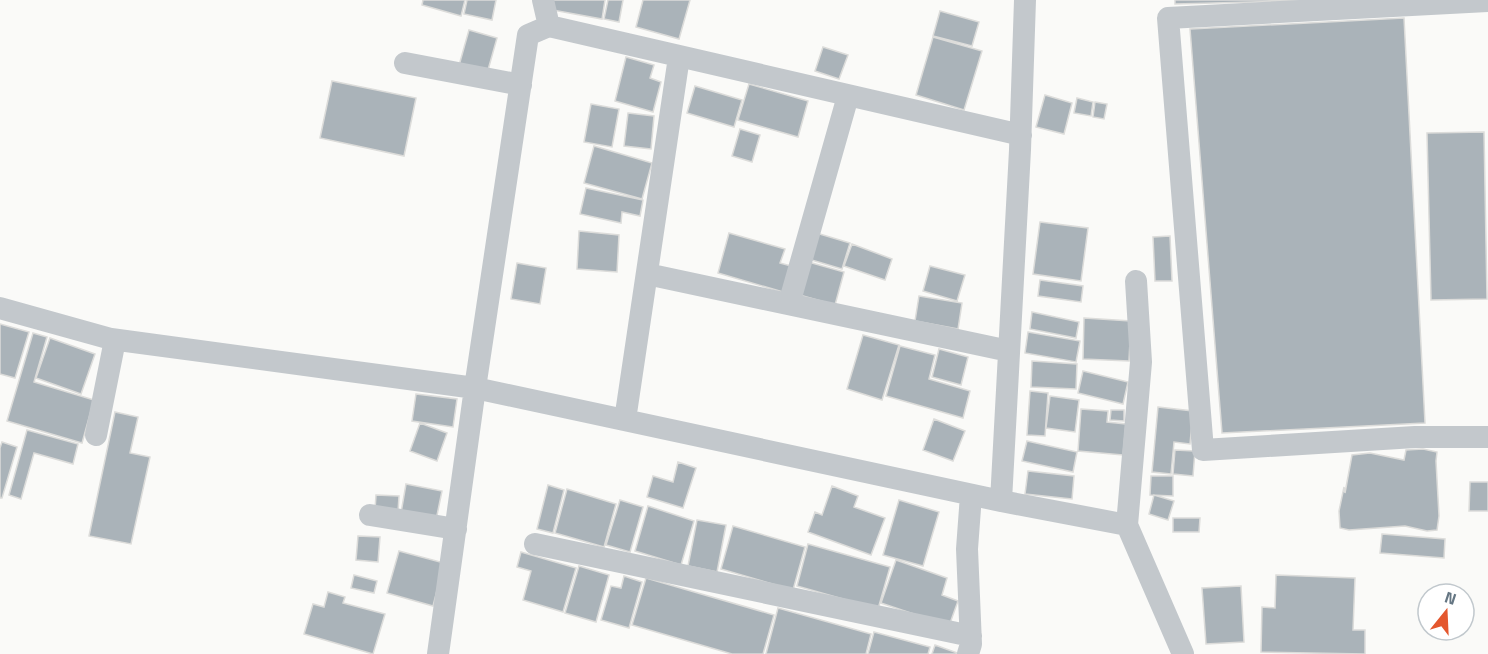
<svg xmlns="http://www.w3.org/2000/svg" width="1488" height="654" viewBox="0 0 1488 654" font-family="'Titillium Web',sans-serif">
<style>
.building{fill:#aab3b9;stroke:#dcdcda;stroke-width:1.5}
.lines{fill:none;stroke-linecap:round;stroke-linejoin:round}
.minor{stroke:#c3c8cc;stroke-width:22}
</style>
<rect width="100%" height="100%" fill="#fafaf8"/>
<path class="building" d="M 423,0 L 465,0 L 461,16 L 422,5 Z
M 467,0 L 496,0 L 492,20 L 464,14 Z
M 549,0 L 605,0 L 602,19 L 547,9 Z
M 608,0 L 623,0 L 619,22 L 604,19 Z
M 643,0 L 690,0 L 679,39 L 636,27 Z
M 1175,0 L 1332,0 L 1175,4 Z
M 940,11 L 979,22 L 972,46 L 933,36 Z
M 1404,18 L 1425,423 L 1222,433 L 1190,29 Z
M 469,30 L 497,38 L 486,77 L 458,69 Z
M 933,37 L 982,51 L 964,110 L 916,95 Z
M 823,47 L 848,55 L 839,79 L 815,71 Z
M 626,57 L 654,65 L 650,78 L 661,82 L 653,112 L 615,101 Z
M 332,81 L 416,98 L 404,156 L 320,138 Z
M 749,84 L 808,101 L 798,137 L 738,120 Z
M 695,86 L 742,100 L 734,127 L 687,113 Z
M 1045,95 L 1072,103 L 1064,134 L 1036,127 Z
M 1077,98 L 1093,102 L 1091,116 L 1074,113 Z
M 1095,102 L 1107,104 L 1104,119 L 1093,117 Z
M 591,104 L 619,109 L 612,147 L 584,142 Z
M 628,113 L 654,116 L 651,149 L 624,146 Z
M 740,129 L 760,135 L 752,162 L 732,156 Z
M 1484,132 L 1487,299 L 1431,300 L 1427,133 Z
M 594,146 L 652,163 L 642,199 L 584,183 Z
M 586,188 L 643,200 L 640,216 L 622,212 L 621,223 L 580,214 Z
M 1040,222 L 1088,228 L 1081,281 L 1033,274 Z
M 579,231 L 619,235 L 617,272 L 577,269 Z
M 813,232 L 850,243 L 842,269 L 805,258 Z
M 729,233 L 785,249 L 780,263 L 791,266 L 783,292 L 718,273 Z
M 1170,236 L 1172,281 L 1155,281 L 1153,237 Z
M 852,244 L 892,259 L 885,280 L 844,266 Z
M 805,261 L 844,272 L 835,305 L 796,294 Z
M 517,263 L 546,268 L 540,304 L 511,299 Z
M 930,266 L 965,275 L 957,301 L 923,291 Z
M 1040,280 L 1083,286 L 1081,302 L 1038,296 Z
M 919,296 L 962,303 L 958,329 L 915,321 Z
M 1032,312 L 1079,322 L 1076,338 L 1030,329 Z
M 1084,318 L 1131,321 L 1129,361 L 1083,359 Z
M 0,324 L 29,332 L 15,378 L 0,374 Z
M 1028,332 L 1080,341 L 1076,362 L 1025,353 Z
M 33,333 L 47,337 L 34,382 L 94,400 L 82,443 L 7,421 Z
M 863,335 L 899,345 L 882,400 L 847,389 Z
M 50,338 L 95,354 L 81,394 L 36,378 Z
M 900,346 L 935,355 L 929,379 L 970,391 L 963,418 L 886,396 Z
M 939,349 L 968,357 L 961,385 L 932,377 Z
M 1032,361 L 1077,364 L 1076,389 L 1031,387 Z
M 1083,371 L 1128,382 L 1123,404 L 1078,393 Z
M 1030,391 L 1048,393 L 1045,436 L 1027,435 Z
M 416,394 L 457,399 L 453,427 L 412,421 Z
M 1050,396 L 1079,400 L 1075,432 L 1046,428 Z
M 1158,407 L 1193,411 L 1190,444 L 1174,442 L 1171,474 L 1152,472 Z
M 1081,409 L 1108,411 L 1107,422 L 1126,424 L 1123,455 L 1078,451 Z
M 1111,410 L 1124,410 L 1124,421 L 1110,420 Z
M 115,412 L 138,417 L 130,453 L 150,457 L 131,544 L 89,536 Z
M 934,419 L 965,431 L 953,461 L 923,450 Z
M 420,423 L 447,433 L 437,461 L 410,451 Z
M 27,430 L 78,444 L 73,464 L 34,453 L 21,499 L 9,495 Z
M 1027,441 L 1077,452 L 1073,472 L 1022,461 Z
M 2,442 L 17,447 L 2,498 L 0,498 L 0,448 Z
M 1423,449 L 1437,452 L 1436,461 L 1439,516 L 1437,530 L 1427,531 L 1405,526 L 1349,530 L 1340,528 L 1339,511 L 1344,487 L 1345,493 L 1352,455 L 1370,453 L 1404,460 L 1406,450 Z
M 1175,450 L 1195,451 L 1193,476 L 1173,474 Z
M 678,462 L 696,468 L 683,508 L 647,497 L 653,476 L 673,482 Z
M 1028,471 L 1074,476 L 1072,499 L 1025,494 Z
M 1151,476 L 1173,476 L 1173,496 L 1150,495 Z
M 1470,482 L 1488,482 L 1488,511 L 1469,511 Z
M 406,484 L 442,491 L 436,520 L 401,513 Z
M 548,485 L 564,490 L 553,533 L 537,529 Z
M 832,486 L 858,496 L 854,507 L 885,518 L 871,555 L 808,532 L 815,512 L 822,515 Z
M 567,489 L 616,504 L 604,547 L 555,533 Z
M 376,495 L 399,496 L 398,512 L 375,510 Z
M 1154,495 L 1174,501 L 1168,520 L 1149,514 Z
M 620,500 L 643,507 L 630,552 L 606,545 Z
M 899,500 L 939,512 L 923,566 L 883,555 Z
M 648,506 L 694,521 L 681,565 L 635,551 Z
M 1173,518 L 1200,518 L 1199,532 L 1173,532 Z
M 697,520 L 726,525 L 717,572 L 688,566 Z
M 733,526 L 805,547 L 793,590 L 721,569 Z
M 1382,534 L 1445,539 L 1444,558 L 1380,553 Z
M 358,536 L 380,537 L 378,562 L 356,560 Z
M 808,544 L 890,567 L 878,609 L 797,586 Z
M 399,551 L 444,563 L 433,606 L 387,593 Z
M 521,552 L 576,568 L 563,612 L 523,600 L 531,571 L 517,567 Z
M 896,560 L 947,578 L 942,595 L 958,601 L 949,626 L 881,603 Z
M 579,566 L 609,575 L 596,622 L 565,613 Z
M 354,575 L 377,581 L 374,593 L 351,588 Z
M 1276,575 L 1355,578 L 1353,630 L 1365,630 L 1365,654 L 1261,652 L 1262,607 L 1275,608 Z
M 624,576 L 642,582 L 629,628 L 601,620 L 611,586 L 621,588 Z
M 646,578 L 774,615 L 763,654 L 732,654 L 632,625 Z
M 1241,586 L 1244,642 L 1206,644 L 1202,588 Z
M 328,592 L 345,597 L 343,603 L 385,614 L 373,654 L 304,634 L 313,604 L 324,607 Z
M 778,608 L 871,634 L 866,654 L 766,654 Z
M 874,632 L 930,647 L 928,654 L 868,654 Z
M 935,645 L 960,654 L 932,654 Z"/>
<g class="lines">
<path class="minor" d="M 1025,0 L 1020,150 L 1001,501 L 1127,525 L 1183,654
M 1488,1 L 1168,18 L 1203,450 L 1415,437 L 1488,437
M 549,26 L 1021,135
M 405,63 L 521,85
M 647,274 L 1009,351
M 789,304 L 848,96
M 0,308 L 111,339 L 475,388 L 528,35 L 549,26 L 543,0
M 625,420 L 679,57
M 96,435 L 115,340
M 370,515 L 456,529
M 1127,525 L 1141,362 L 1136,281
M 535,544 L 971,636
M 438,654 L 475,388 L 1001,501
M 968,654 L 971,644 L 967,549 L 971,495"/>
</g>
<g transform="translate(1446 612) rotate(18)"><circle r="28" fill="#ffffff" stroke="#c1c8cd" stroke-width="1.5"/>
<path d="M0-4.5L10 22L0 15L-10 22Z" fill="#e4572e"/>
<text y="-9" font-size="16" font-weight="bold" text-anchor="middle" fill="#657683">N</text>
</g>
</svg>
